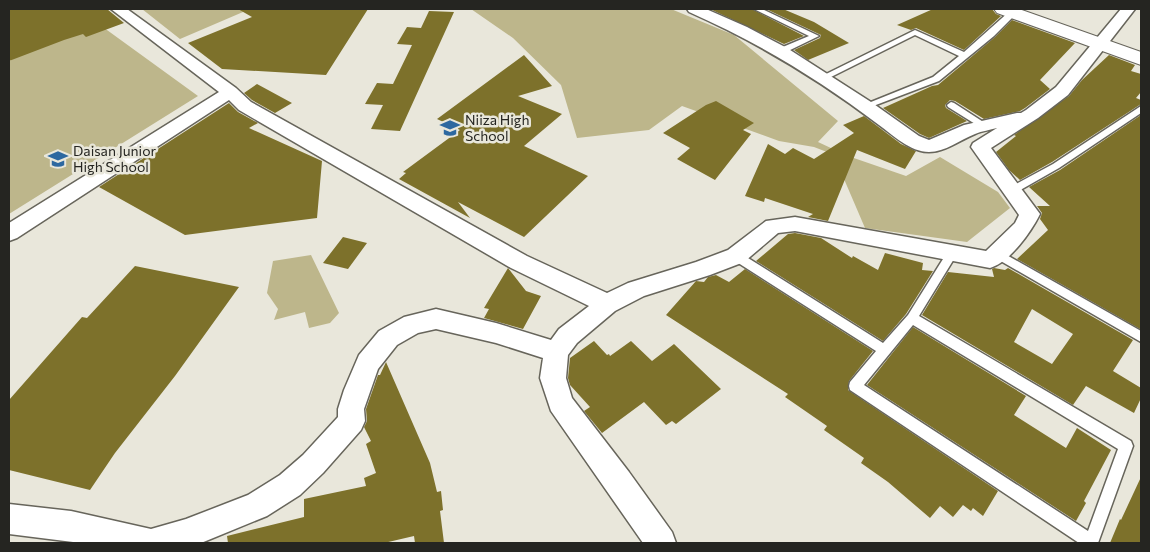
<svg xmlns="http://www.w3.org/2000/svg" width="1150" height="552" viewBox="0 0 1150 552" font-family="Commissioner,sans-serif">
<style>
.green{fill:#bdb68b}
.building{fill:#7d712b;fill-rule:evenodd}
.lines{fill:none;stroke-linecap:round;stroke-linejoin:round}
.service-casing{stroke:#67655b;stroke-width:3}
.minor-casing{stroke:#67655b;stroke-width:3}
.tertiary-casing{stroke:#67655b;stroke-width:2}
.service{fill:#fff;fill-rule:evenodd}
.minor{fill:#fff;fill-rule:evenodd}
.tertiary{fill:#fff;fill-rule:evenodd}
.labels{text-anchor:middle;stroke-width:5;stroke-linejoin:round;paint-order:stroke}
.poi-label{font-size:14px;fill:#252521;stroke:#e9e7db;text-anchor:start}
</style>
<rect width="100%" height="100%" fill="#e9e7db"/>
<path class="green" d="M 70,9 L 78,9 L 198,96 L 9,214 L 9,62 L 59,13 Z
M 142,9 L 250,9 L 180,39 Z
M 471,9 L 671,9 L 734,35 L 838,121 L 818,142 L 848,156 L 906,176 L 940,157 L 998,192 L 1010,208 L 967,242 L 865,228 L 841,172 L 845,159 L 814,147 L 779,141 L 682,106 L 649,130 L 577,138 L 561,85 L 513,38 Z
M 311,255 L 339,313 L 330,323 L 309,328 L 305,312 L 274,320 L 278,309 L 267,293 L 273,261 Z"/>
<path class="building" d="M 9,9 L 107,9 L 124,23 L 86,37 L 83,34 L 64,40 L 9,61 Z
M 238,9 L 368,9 L 326,75 L 222,69 L 188,43 L 252,17 Z
M 710,9 L 752,9 L 804,36 L 784,44 Z
M 766,9 L 783,9 L 814,22 L 849,43 L 808,60 L 794,50 L 820,38 L 821,35 Z
M 933,9 L 992,9 L 996,14 L 1001,16 L 964,50 L 916,28 L 911,30 L 897,25 Z
M 429,11 L 454,12 L 400,131 L 371,129 L 383,105 L 365,104 L 377,83 L 393,84 L 412,45 L 397,44 L 407,27 L 421,28 Z
M 1012,20 L 1075,43 L 1040,80 L 1050,89 L 1025,108 L 1020,111 L 984,119 L 955,101 L 950,100 L 945,105 L 946,108 L 967,121 L 929,138 L 920,134 L 883,108 L 932,86 L 938,85 L 995,37 Z
M 524,55 L 552,86 L 518,96 L 562,114 L 524,146 L 588,176 L 524,237 L 458,202 L 470,218 L 399,179 L 406,173 L 403,172 L 460,130 L 437,119 Z
M 1109,55 L 1135,65 L 1131,71 L 1141,74 L 1141,92 L 1136,98 L 1141,100 L 1141,104 L 1052,162 L 1020,180 L 1009,170 L 996,152 L 1016,136 L 1014,135 L 1069,96 L 1082,80 Z
M 257,84 L 292,103 L 275,113 L 252,100 L 244,93 Z
M 716,101 L 754,123 L 743,130 L 751,134 L 715,180 L 677,159 L 690,148 L 663,133 L 706,105 Z
M 229,103 L 238,112 L 258,123 L 249,128 L 322,161 L 317,218 L 185,235 L 99,187 Z
M 1141,115 L 1141,328 L 1140,329 L 1017,259 L 1048,230 L 1040,219 L 1042,213 L 1037,206 L 1050,206 L 1029,187 L 1060,170 Z
M 864,116 L 901,144 L 916,151 L 905,169 L 857,150 L 828,221 L 808,217 L 813,214 L 765,198 L 764,202 L 745,196 L 768,144 L 785,154 L 793,148 L 814,159 L 854,133 L 843,125 Z
M 795,233 L 821,238 L 852,258 L 853,256 L 878,270 L 885,253 L 923,263 L 922,270 L 933,271 L 906,314 L 883,341 L 756,261 L 788,234 Z
M 343,237 L 367,243 L 348,269 L 323,263 Z
M 135,266 L 239,287 L 175,376 L 115,453 L 90,490 L 9,470 L 9,400 L 82,317 L 87,318 Z
M 508,268 L 526,291 L 541,296 L 523,329 L 484,318 L 489,309 L 484,308 Z
M 994,268 L 1005,270 L 1008,268 L 1133,340 L 1113,371 L 1141,388 L 1141,398 L 1134,413 L 1086,386 L 1073,405 L 922,315 L 948,272 L 994,277 L 992,269 ZM 1032,309 L 1073,334 L 1052,364 L 1014,342 Z
M 745,269 L 873,351 L 849,381 L 848,390 L 998,491 L 983,516 L 973,508 L 971,511 L 963,505 L 953,517 L 940,506 L 930,518 L 888,482 L 861,463 L 864,458 L 824,430 L 827,426 L 785,397 L 788,394 L 666,315 L 696,281 L 704,282 L 708,277 L 716,275 L 729,282 Z
M 913,327 L 1026,396 L 1014,415 L 1066,448 L 1077,428 L 1111,450 L 1084,501 L 1086,503 L 1076,521 L 867,385 Z
M 594,341 L 607,355 L 609,354 L 610,356 L 631,341 L 652,361 L 674,344 L 721,389 L 676,424 L 672,421 L 666,425 L 644,402 L 602,433 L 584,411 L 590,407 L 570,385 L 568,378 L 570,358 Z
M 386,362 L 430,463 L 437,492 L 441,491 L 443,510 L 440,511 L 444,543 L 415,543 L 414,536 L 384,543 L 228,543 L 227,536 L 304,517 L 304,499 L 366,486 L 364,478 L 376,473 L 366,444 L 371,441 L 364,427 L 367,421 L 366,409 L 378,375 L 380,375 Z
M 1141,477 L 1141,543 L 1110,543 L 1120,519 L 1121,520 Z"/>
<g class="lines">
<defs>
<path id="service" d="M 754,9 L 762,9 L 819,36 L 784,53 L 778,53 L 778,49 L 809,36 Z
M 1011,10 L 1018,12 L 994,36 L 939,81 L 868,108 L 865,109 L 861,106 L 933,77 L 959,56 L 915,35 L 825,80 L 822,80 L 818,78 L 915,30 L 964,52 Z
M 951,102 L 954,103 L 988,125 L 986,127 L 980,127 L 948,107 L 947,105 Z
M 1141,106 L 1141,113 L 1059,168 L 1015,193 L 1007,193 L 1006,191 L 1007,189 L 1053,164 Z
M 996,249 L 1141,331 L 1141,342 L 992,256 L 991,253 L 992,250 Z
M 952,250 L 957,254 L 919,316 L 1131,441 L 1133,446 L 1098,543 L 1079,543 L 850,390 L 849,386 L 850,382 L 876,351 L 732,259 L 731,256 L 732,253 L 740,253 L 883,343 L 908,315 L 948,251 ZM 913,325 L 1118,449 L 1088,531 L 864,385 Z"/>
<path id="minor" d="M 111,9 L 127,9 L 236,88 L 251,102 L 527,256 L 607,293 L 628,283 L 696,262 L 728,250 L 766,221 L 795,217 L 986,251 L 1015,223 L 1019,215 L 971,147 L 973,143 L 997,128 C 990,130 982,131 975,134 C 960,140 945,152 929,152 C 910,152 893,135 879,125 C 818,79 759,43 689,12 L 687,9 L 706,9 L 747,27 L 787,48 L 871,102 L 919,136 L 929,140 L 964,125 L 1017,113 L 1021,113 L 1026,110 L 1056,87 L 1121,9 L 1135,9 L 1068,95 L 1038,118 L 991,148 L 1040,214 C 1031,232 1010,262 990,268 L 795,231 L 778,233 L 744,262 L 710,275 L 644,296 L 615,311 L 577,343 L 568,355 L 566,378 L 572,398 L 629,472 L 672,532 L 676,543 L 643,543 L 551,411 L 540,378 L 543,358 L 496,343 L 436,329 L 418,333 L 397,345 L 378,369 L 364,409 L 365,421 L 361,430 L 323,473 L 300,495 L 267,516 L 201,543 L 81,543 L 9,534 L 9,504 L 71,511 L 151,529 L 186,519 L 248,495 L 280,475 L 303,455 L 338,417 L 338,409 L 344,390 L 359,355 L 379,331 L 404,317 L 436,309 L 496,323 L 551,340 L 559,329 L 589,306 L 511,268 L 239,110 L 229,100 L 17,238 L 9,241 L 9,223 L 219,92 Z"/>
<path id="tertiary" d="M 994,9 L 1019,9 L 1141,52 L 1141,65 L 997,13 Z"/>
</defs>
<use href="#service" class="service-casing"/>
<use href="#minor" class="minor-casing"/>
<use href="#tertiary" class="tertiary-casing"/>
<use href="#service" class="service"/>
<use href="#minor" class="minor"/>
<use href="#tertiary" class="tertiary"/>
</g>
<defs>
<symbol id="school-bare" viewBox="-9 -9 18 18"><path d="M0-5L7-2L0 1L-7-2ZM-4 1L0 2.5L4 1V4Q0 6-4 4Z" fill="#2d68a0" stroke="#e9e7db" stroke-width="2.5" paint-order="stroke"/></symbol>
</defs>
<g fill-rule="evenodd">
<use href="#school-bare" x="436" y="114" width="28" height="28"/>
<use href="#school-bare" x="44" y="145" width="28" height="28"/>
</g>
<g class="labels">
<g class="poi-label">
<text x="465" y="125">Niiza High<tspan x="465" dy="16">School</tspan></text>
<text x="73" y="156">Daisan Junior<tspan x="73" dy="16">High School</tspan></text>
</g>
</g>
<rect width="1150" height="552" fill="none" stroke="#252521" stroke-width="20"/>
</svg>
